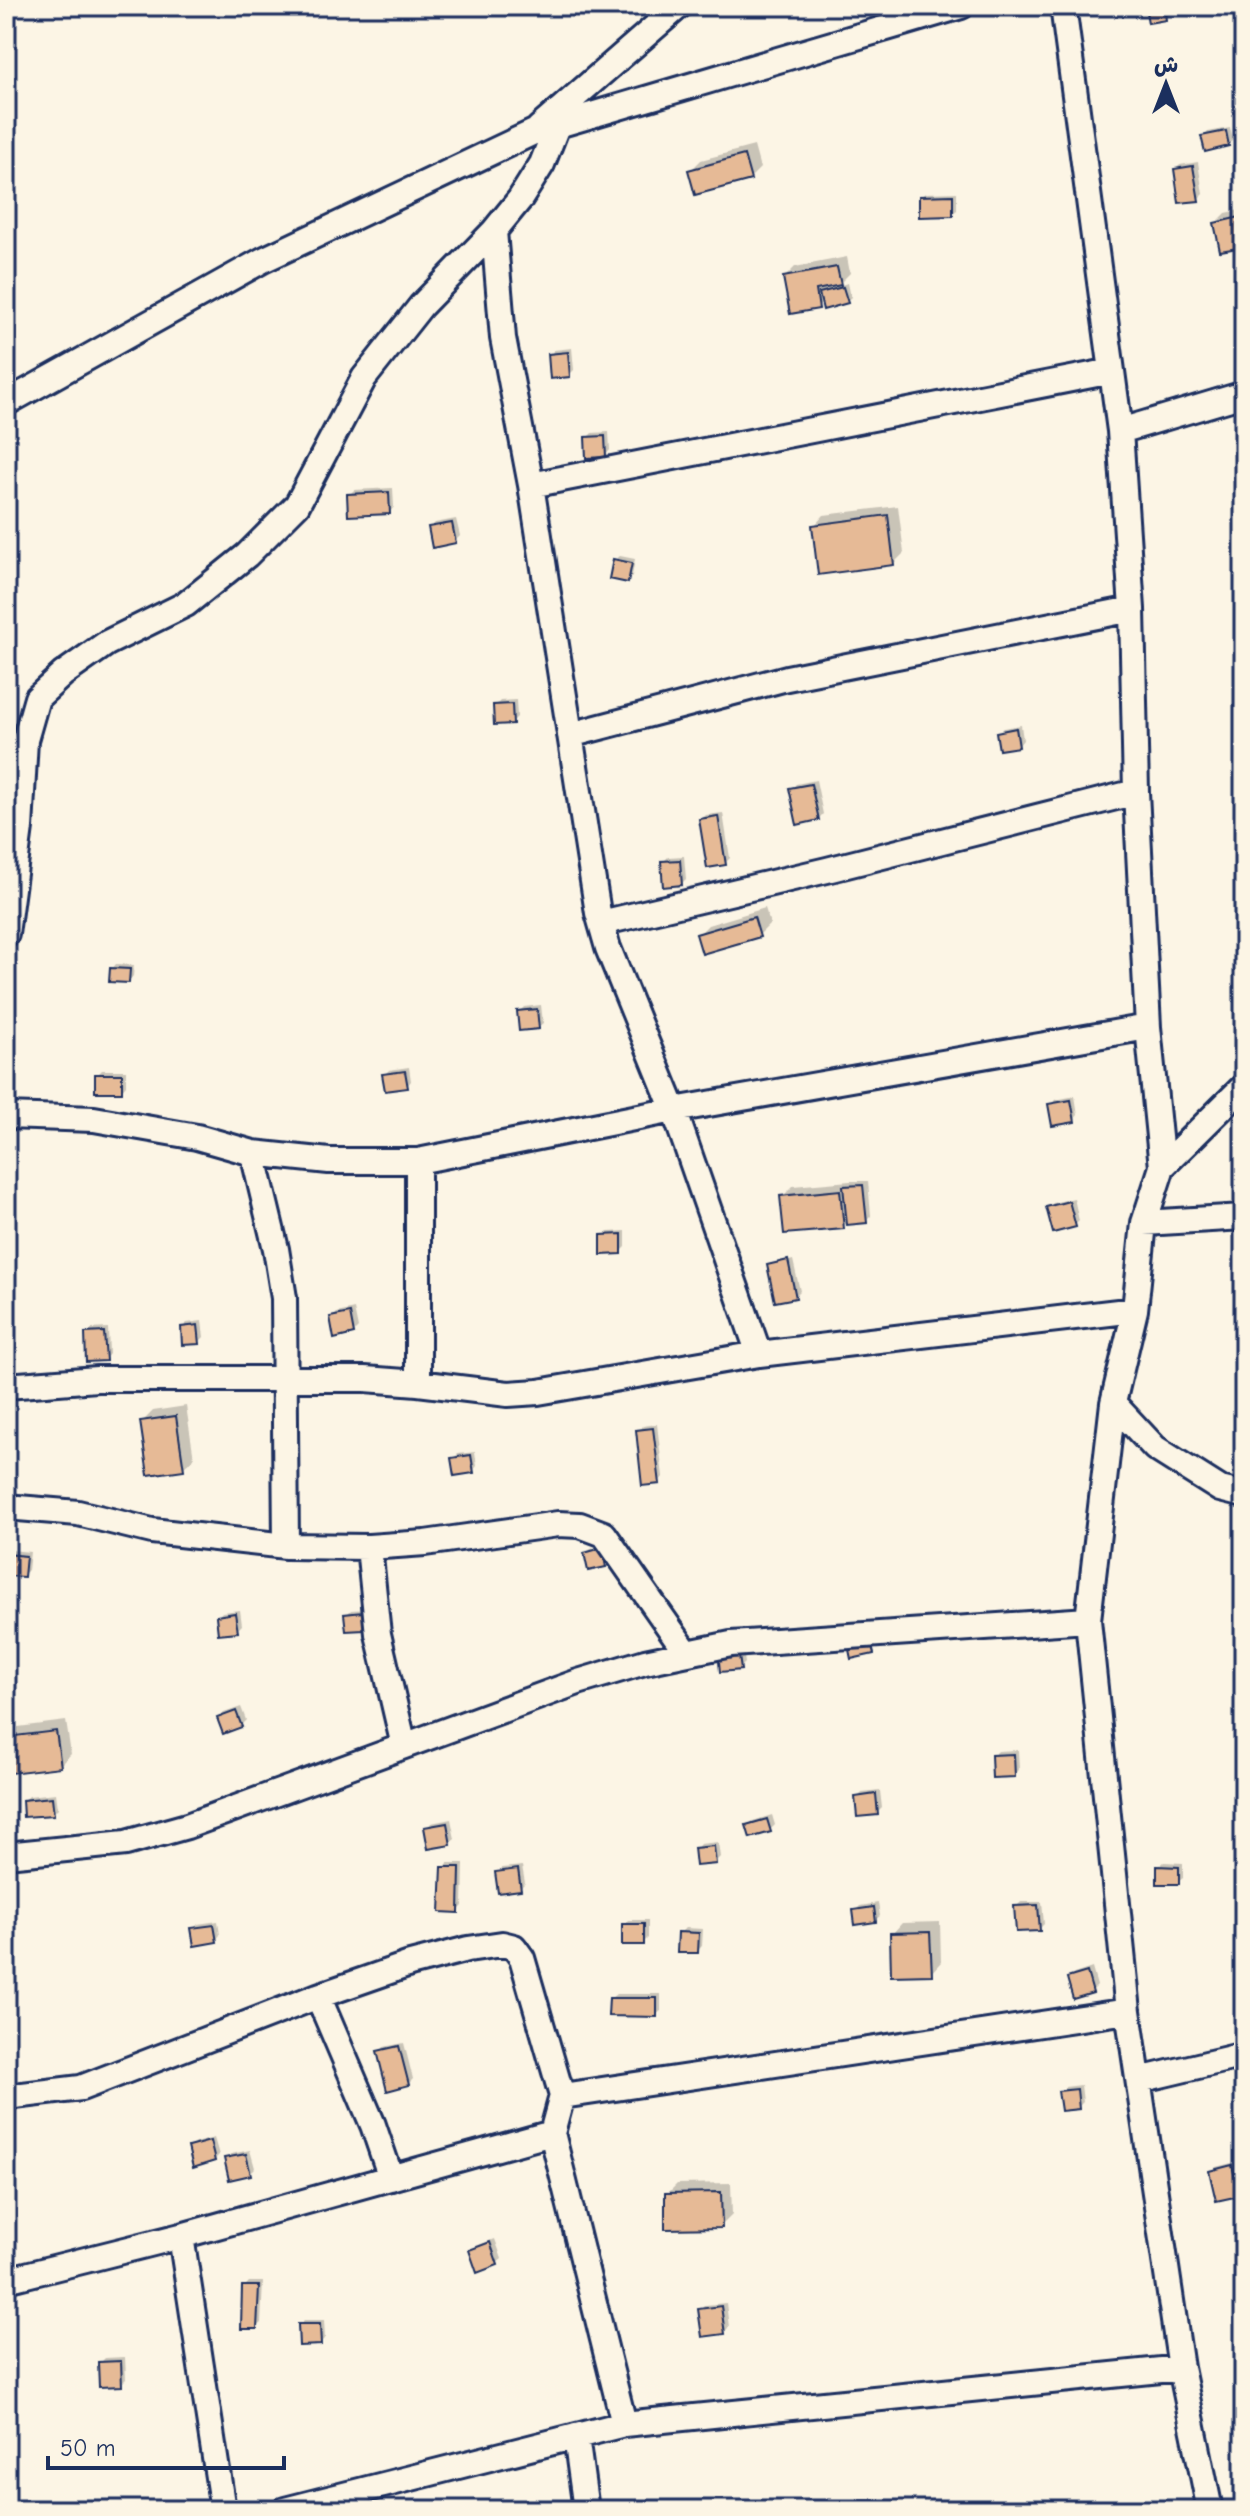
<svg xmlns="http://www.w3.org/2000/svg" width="1250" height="2516" viewBox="0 0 1250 2516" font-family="'Comic Neue','Playpen Sans Arabic',sans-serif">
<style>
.shadow{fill:#0003}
.building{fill:#e6ba96;stroke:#1b2f5e;stroke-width:2}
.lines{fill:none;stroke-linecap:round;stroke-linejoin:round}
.minor-casing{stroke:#1b2f5e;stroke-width:30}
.minor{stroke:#fcf5e5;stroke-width:24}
</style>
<rect width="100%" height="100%" fill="#fcf5e5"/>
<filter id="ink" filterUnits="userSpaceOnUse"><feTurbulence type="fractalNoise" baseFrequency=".0125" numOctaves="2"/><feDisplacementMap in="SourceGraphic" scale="16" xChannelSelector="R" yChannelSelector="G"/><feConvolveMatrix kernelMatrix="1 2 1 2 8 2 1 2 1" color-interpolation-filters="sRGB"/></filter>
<g filter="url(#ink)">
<path class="shadow" d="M 1147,6 L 1169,6 L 1170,13 L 1166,18 Z
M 1230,128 L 1233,140 L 1228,144 L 1203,137 L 1208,132 Z
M 754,146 L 760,168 L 750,178 L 690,171 L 701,160 Z
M 1198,162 L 1203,194 L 1198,199 L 1176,169 L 1180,165 Z
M 957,192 L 957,210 L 952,214 L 921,197 L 925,193 Z
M 1244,209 L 1244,245 L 1216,223 L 1226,213 Z
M 6,253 L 15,295 L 6,304 Z
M 847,257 L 850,273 L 837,286 L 848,283 L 851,297 L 847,301 L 823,302 L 818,307 L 785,277 L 795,267 Z
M 572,348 L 574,370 L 569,375 L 550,355 L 554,350 Z
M 609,432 L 610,450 L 606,455 L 587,438 L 592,433 Z
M 393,488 L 394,507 L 390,512 L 349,495 L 354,490 Z
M 898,506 L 904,553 L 893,564 L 814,526 L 824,515 Z
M 456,519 L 460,536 L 455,541 L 430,528 L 435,523 Z
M 620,556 L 635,559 L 632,576 L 627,581 L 615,560 Z
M 516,700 L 517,717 L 512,722 L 495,706 L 500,701 Z
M 1021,725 L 1023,740 L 1019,745 L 998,733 L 1003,728 Z
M 816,780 L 823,814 L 818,819 L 791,789 L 796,784 Z
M 723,813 L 730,858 L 725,863 L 701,820 L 706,815 Z
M 684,856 L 686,879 L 682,883 L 663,862 L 668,857 Z
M 765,908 L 770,924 L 759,935 L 703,952 L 698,935 L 708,925 Z
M 116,964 L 134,965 L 133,976 L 129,981 L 112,969 Z
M 541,1005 L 543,1023 L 538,1027 L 519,1012 L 524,1007 Z
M 409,1067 L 411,1081 L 407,1086 L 384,1075 L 389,1070 Z
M 102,1070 L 126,1070 L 126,1085 L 122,1090 L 97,1075 Z
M 1075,1096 L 1078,1115 L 1074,1120 L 1050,1105 L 1055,1100 Z
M 850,1181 L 868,1181 L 871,1216 L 866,1221 L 846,1223 L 843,1227 L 782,1197 L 793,1186 Z
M 1074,1198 L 1079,1221 L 1075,1225 L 1049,1208 L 1053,1203 Z
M 626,1231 L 626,1247 L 621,1252 L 603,1236 L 608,1232 Z
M 793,1260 L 800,1291 L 795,1296 L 769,1265 L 771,1263 L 771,1266 Z
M 354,1309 L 358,1328 L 353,1333 L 332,1318 L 337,1313 Z
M 202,1321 L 204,1337 L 199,1342 L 183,1327 L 187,1323 Z
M 108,1328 L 109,1354 L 105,1359 L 87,1334 L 92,1329 Z
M 186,1406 L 194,1458 L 183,1468 L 142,1422 L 153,1411 Z
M 657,1424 L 663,1477 L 659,1482 L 638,1431 L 643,1426 Z
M 475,1452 L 477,1466 L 473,1471 L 453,1459 L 458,1454 Z
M 607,1545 L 610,1560 L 605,1565 L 586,1553 L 591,1549 Z
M 11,1550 L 30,1552 L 28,1570 L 23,1575 L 6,1574 L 6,1555 Z
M 367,1609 L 368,1623 L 363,1628 L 346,1615 L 351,1610 Z
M 240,1610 L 242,1625 L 237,1630 L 218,1617 L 222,1612 Z
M 742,1645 L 745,1663 L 740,1668 L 722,1670 Z
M 241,1707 L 246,1720 L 241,1725 L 219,1718 L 224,1713 Z
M 66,1721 L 71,1754 L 60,1765 L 8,1738 L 18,1727 Z
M 1018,1750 L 1019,1770 L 1014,1775 L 993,1756 L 998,1751 Z
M 880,1791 L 882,1808 L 877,1813 L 857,1798 L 862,1793 Z
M 56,1793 L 58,1808 L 53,1813 L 24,1801 L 29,1796 Z
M 772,1815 L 775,1825 L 770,1830 L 748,1825 L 753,1821 Z
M 451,1819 L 455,1839 L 450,1843 L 427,1828 L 431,1823 Z
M 718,1842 L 720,1857 L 715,1862 L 696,1849 L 700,1844 Z
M 1164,1862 L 1183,1863 L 1183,1878 L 1178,1882 L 1159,1866 Z
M 448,1863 L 464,1863 L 463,1906 L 458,1911 L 444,1868 Z
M 522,1866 L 525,1883 L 520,1888 L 498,1873 L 502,1868 Z
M 1021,1902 L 1042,1902 L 1044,1924 L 1039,1929 L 1016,1907 Z
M 878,1903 L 880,1916 L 875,1920 L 855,1911 L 860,1906 Z
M 629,1920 L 648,1920 L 648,1938 L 643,1943 L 624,1925 Z
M 218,1921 L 220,1935 L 216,1940 L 193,1929 L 198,1924 Z
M 940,1922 L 941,1962 L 931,1973 L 892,1934 L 902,1923 Z
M 685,1928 L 703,1929 L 702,1946 L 697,1951 L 680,1933 Z
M 1092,1968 L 1097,1986 L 1092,1991 L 1069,1978 L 1074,1974 Z
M 616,1994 L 661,1994 L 661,2011 L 656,2015 L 611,1998 Z
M 404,2043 L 413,2079 L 408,2084 L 380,2052 L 384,2047 Z
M 1081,2085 L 1083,2102 L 1078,2107 L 1060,2092 L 1065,2087 Z
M 214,2138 L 219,2155 L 214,2160 L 190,2148 L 195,2143 Z
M 250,2150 L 255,2168 L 250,2173 L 226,2159 L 231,2154 Z
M 1236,2162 L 1243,2189 L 1238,2194 L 1211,2171 L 1216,2167 Z
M 731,2183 L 732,2215 L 721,2226 L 667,2194 L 677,2184 Z
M 495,2239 L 502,2259 L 497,2263 L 471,2250 L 476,2246 Z
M 249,2282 L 263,2282 L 261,2323 L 256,2327 L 244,2287 Z
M 726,2303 L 729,2327 L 724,2332 L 700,2310 L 705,2305 Z
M 305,2320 L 324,2320 L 325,2338 L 320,2343 L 300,2325 Z
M 125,2357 L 126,2379 L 121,2384 L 100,2363 L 105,2358 Z
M 767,2499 L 770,2510 L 726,2510 Z
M 70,2504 L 71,2510 L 47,2510 L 52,2505 Z"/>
<path class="building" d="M 1145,6 L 1164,6 L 1166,20 L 1148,23 Z
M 1226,131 L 1229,146 L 1205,152 L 1201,136 Z
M 744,155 L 751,180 L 695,195 L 688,170 Z
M 1193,166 L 1199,201 L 1179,203 L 1174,169 Z
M 953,195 L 953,216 L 919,217 L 919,196 Z
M 1244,216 L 1244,247 L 1220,251 L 1214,223 Z
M 837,267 L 841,285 L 816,290 L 819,309 L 790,314 L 783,277 Z
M 843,287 L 848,303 L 823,310 L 819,293 Z
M 568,352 L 570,377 L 550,379 L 548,354 Z
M 605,436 L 606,457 L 586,458 L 585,437 Z
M 389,492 L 390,514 L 348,516 L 347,494 Z
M 888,515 L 894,565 L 818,575 L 812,525 Z
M 452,523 L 456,543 L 432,548 L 428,527 Z
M 613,559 L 632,563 L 628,583 L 609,579 Z
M 512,704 L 513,724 L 494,725 L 493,705 Z
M 1016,728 L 1019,747 L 999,750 L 996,732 Z
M 811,784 L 819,820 L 797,825 L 789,788 Z
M 718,816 L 726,865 L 707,868 L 699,819 Z
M 680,860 L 682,885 L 663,887 L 661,861 Z
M 754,917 L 760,937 L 702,954 L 696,934 Z
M 110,968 L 130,969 L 129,983 L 109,982 Z
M 537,1009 L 539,1029 L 519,1031 L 517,1011 Z
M 405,1071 L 408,1088 L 385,1091 L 382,1074 Z
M 95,1074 L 122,1074 L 122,1092 L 95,1092 Z
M 1071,1100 L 1075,1122 L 1052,1126 L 1048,1104 Z
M 863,1185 L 867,1223 L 847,1225 L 843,1186 Z
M 840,1190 L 844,1229 L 784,1234 L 780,1196 Z
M 1069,1201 L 1076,1227 L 1053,1233 L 1046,1207 Z
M 622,1234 L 622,1254 L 601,1255 L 601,1235 Z
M 788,1260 L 796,1298 L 775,1302 L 767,1265 Z
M 350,1313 L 354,1334 L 334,1339 L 330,1317 Z
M 198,1325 L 200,1344 L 182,1345 L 181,1327 Z
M 104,1332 L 106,1361 L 86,1362 L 85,1333 Z
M 176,1416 L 184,1470 L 148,1475 L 140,1421 Z
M 653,1428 L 660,1484 L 642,1486 L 636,1430 Z
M 471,1455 L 474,1473 L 454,1476 L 451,1458 Z
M 602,1548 L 606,1567 L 588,1571 L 584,1553 Z
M 6,1554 L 26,1556 L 24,1577 L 6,1576 Z
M 363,1612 L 364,1630 L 346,1631 L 344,1614 Z
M 235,1613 L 238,1632 L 218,1634 L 216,1616 Z
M 869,1634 L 874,1654 L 851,1659 L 847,1640 Z
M 738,1649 L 741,1670 L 720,1672 L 718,1651 Z
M 236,1711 L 242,1727 L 223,1734 L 217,1718 Z
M 56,1731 L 61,1767 L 10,1773 L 6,1737 Z
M 1014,1754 L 1015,1777 L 992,1778 L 991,1755 Z
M 876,1794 L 878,1815 L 857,1817 L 855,1797 Z
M 52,1797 L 54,1815 L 23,1817 L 22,1800 Z
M 767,1819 L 771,1832 L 750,1838 L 746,1825 Z
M 447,1823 L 451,1845 L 428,1849 L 424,1827 Z
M 714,1846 L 716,1864 L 696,1866 L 694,1848 Z
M 1157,1866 L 1179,1867 L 1179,1884 L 1157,1884 Z
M 442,1867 L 460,1867 L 459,1913 L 440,1912 Z
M 518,1869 L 521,1890 L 498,1893 L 495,1872 Z
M 1038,1905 L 1040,1931 L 1016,1932 L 1014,1906 Z
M 874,1907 L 876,1922 L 855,1925 L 853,1910 Z
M 622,1924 L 644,1924 L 644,1945 L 622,1945 Z
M 214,1925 L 217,1942 L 194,1946 L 191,1928 Z
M 678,1932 L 699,1933 L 698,1953 L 677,1953 Z
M 930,1932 L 932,1975 L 891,1976 L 890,1933 Z
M 1087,1972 L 1093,1993 L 1073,1999 L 1067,1978 Z
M 609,1998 L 657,1998 L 657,2017 L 608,2016 Z
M 399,2046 L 409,2085 L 387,2091 L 377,2051 Z
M 1077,2089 L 1079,2109 L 1061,2111 L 1058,2091 Z
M 210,2141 L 215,2161 L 193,2168 L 188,2147 Z
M 246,2154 L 251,2175 L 229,2180 L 224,2158 Z
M 1232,2165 L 1239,2196 L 1216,2201 L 1209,2171 Z
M 721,2192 L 722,2228 L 665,2229 L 665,2193 Z
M 490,2242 L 498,2265 L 477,2273 L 469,2250 Z
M 242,2286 L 259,2286 L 257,2329 L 241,2329 Z
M 721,2306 L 725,2334 L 702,2337 L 698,2309 Z
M 298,2324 L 320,2324 L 321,2345 L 299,2346 Z
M 121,2361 L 122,2386 L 99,2387 L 98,2362 Z"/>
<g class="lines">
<defs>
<path id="minor" d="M 1063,6 L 1120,431 L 1132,609 L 1136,792 L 1148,1027 L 1162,1167 L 1144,1223 L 1135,1310 L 1113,1403 L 1088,1620 L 1128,2011 L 1181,2368 L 1210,2510
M 539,128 L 679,6
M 494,231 L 503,338 L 531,485 L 598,913 L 608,948 L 674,1110 L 759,1354
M 6,403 L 263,260 L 534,132 L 961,6
M 1120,431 L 1244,394
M 531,485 L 1112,371
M 570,735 L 787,678 L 1132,609
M 601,923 L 827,870 L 1136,792
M 6,934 L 20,828 L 25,740 L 37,698 L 63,674 L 107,643 L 186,604 L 247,555 L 297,505 L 364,378 L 421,306 L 494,231 L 520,199 L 542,164 L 557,126
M 6,1116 L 94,1119 L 197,1137 L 253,1153 L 329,1161 L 418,1161 L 674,1110 L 1148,1027
M 253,1153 L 276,1249 L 284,1298 L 286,1546
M 418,1161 L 418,1383
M 1162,1167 L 1244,1086
M 1144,1223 L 1244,1217
M 6,1386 L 97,1379 L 365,1379 L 418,1383 L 508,1394 L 538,1392 L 759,1354 L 1135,1310
M 1113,1403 L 1155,1448 L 1220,1489 L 1244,1495
M 6,1507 L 78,1513 L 152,1531 L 286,1546 L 369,1547 L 425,1543 L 558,1524 L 580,1525 L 604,1534 L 687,1653
M 369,1547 L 378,1634 L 404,1746
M 6,1855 L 126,1843 L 187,1826 L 578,1682 L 645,1662 L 731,1644 L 1088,1620
M 318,1996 L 373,2125 L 391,2178
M 1139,2080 L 1244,2055
M 562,2096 L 1128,2011
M 6,2097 L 81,2088 L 318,1996 L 410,1964 L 468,1949 L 502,1944 L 514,1947 L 522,1958 L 562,2096 L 552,2133 L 624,2424
M 181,2236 L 223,2510
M 6,2280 L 181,2236 L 552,2133
M 576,2436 L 586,2510
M 285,2510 L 624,2424 L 1181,2368"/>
</defs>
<use href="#minor" class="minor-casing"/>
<use href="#minor" class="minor"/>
</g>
</g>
<rect width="1250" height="2516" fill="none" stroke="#fcf5e5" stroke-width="32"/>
<rect x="16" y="16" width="1218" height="2484" fill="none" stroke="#1b2f5e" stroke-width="3" filter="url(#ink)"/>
<g transform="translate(1166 84)" stroke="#fcf5e5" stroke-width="6" paint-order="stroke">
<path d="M0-6L14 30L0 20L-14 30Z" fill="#1b2f5e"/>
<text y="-12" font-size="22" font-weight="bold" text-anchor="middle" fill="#1b2f5e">ش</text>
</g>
<path d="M48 2456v12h236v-12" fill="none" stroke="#1b2f5e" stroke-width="4"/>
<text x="60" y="2456" font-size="24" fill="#1b2f5e" stroke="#fcf5e5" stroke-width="6" paint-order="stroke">50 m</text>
</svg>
